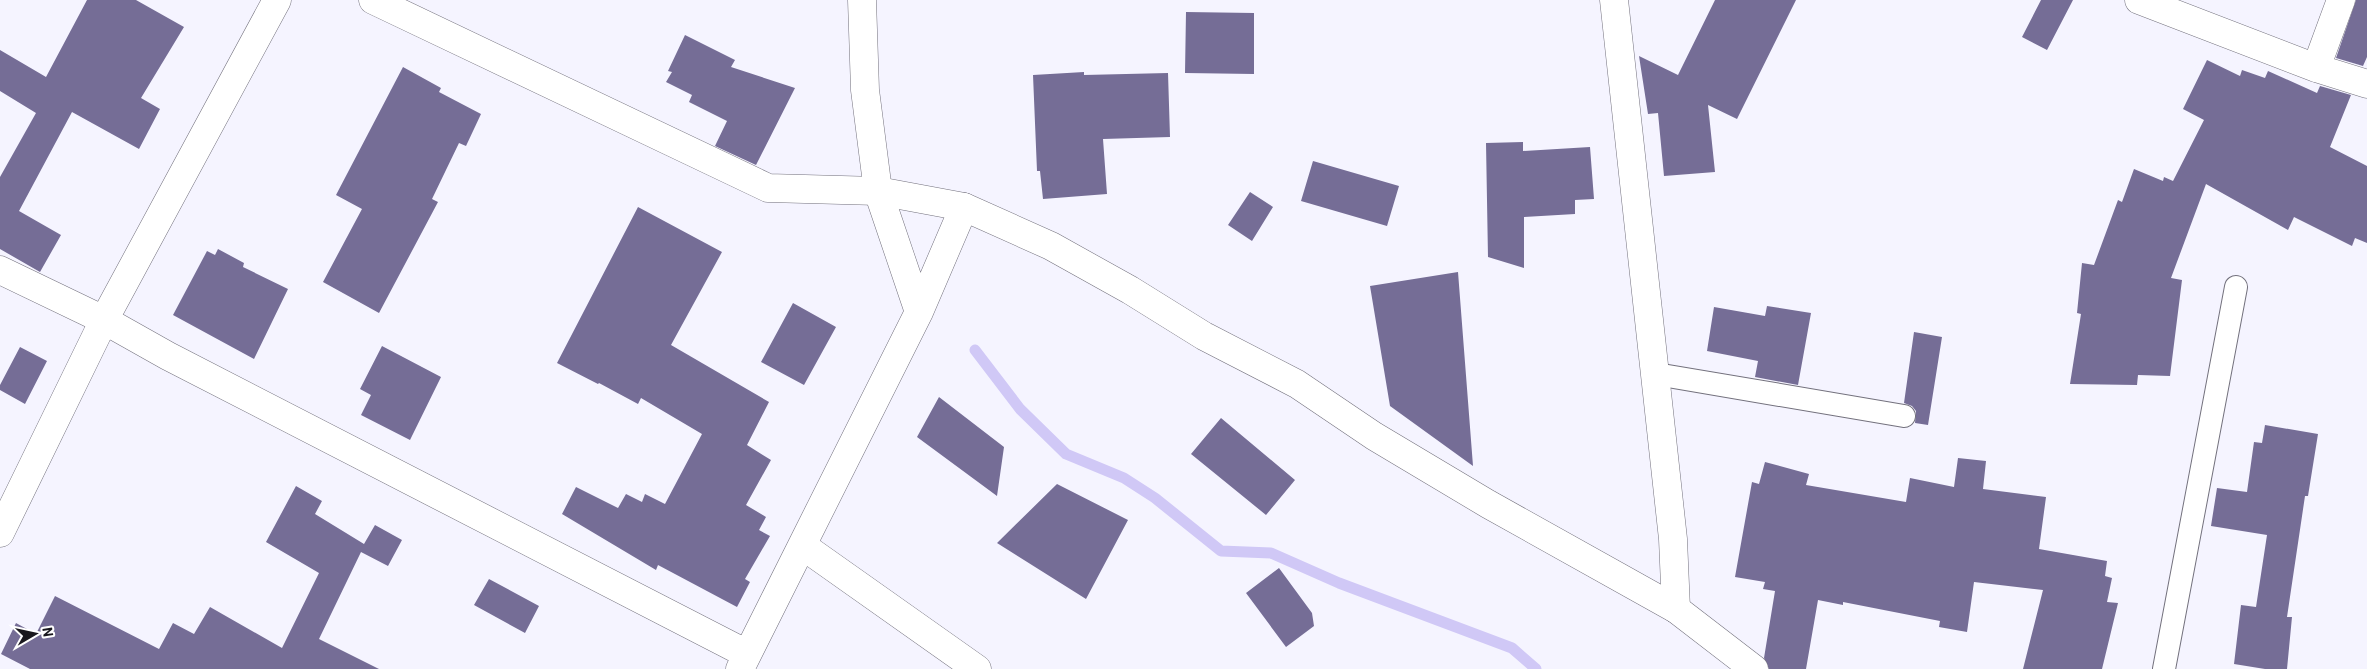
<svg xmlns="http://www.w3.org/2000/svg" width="2367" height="669" viewBox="0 0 2367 669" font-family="Barlow,sans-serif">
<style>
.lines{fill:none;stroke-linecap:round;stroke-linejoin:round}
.stream{stroke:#d0c8f6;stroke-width:11}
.building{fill:#756d96}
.service-casing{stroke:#73717d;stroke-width:24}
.minor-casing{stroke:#73717d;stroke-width:29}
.tertiary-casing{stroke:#73717d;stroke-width:29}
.service{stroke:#fff;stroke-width:22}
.minor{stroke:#fff;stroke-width:28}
.tertiary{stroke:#fff;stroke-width:28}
</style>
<rect width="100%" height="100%" fill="#f5f4ff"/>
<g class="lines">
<path class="stream" d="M 975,350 L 1020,409 L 1066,454 L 1124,478 L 1155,498 L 1221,551 L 1271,553 L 1339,583 L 1512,648 L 1536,669"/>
</g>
<path class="building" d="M 87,0 L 136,0 L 184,27 L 141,98 L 160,109 L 139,149 L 72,112 L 19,211 L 61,235 L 40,272 L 0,249 L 0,177 L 36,113 L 0,91 L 0,50 L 46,77 Z
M 1715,0 L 1796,0 L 1737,119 L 1708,105 L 1715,172 L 1664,176 L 1658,113 L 1648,114 L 1639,56 L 1678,75 Z
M 2041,0 L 2073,0 L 2047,50 L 2022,37 Z
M 2356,0 L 2367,0 L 2367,57 L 2363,66 L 2336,58 Z
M 1186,12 L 1254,13 L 1254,74 L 1185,73 Z
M 685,35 L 735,60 L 731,67 L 795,88 L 756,165 L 715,146 L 727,121 L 689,102 L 692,95 L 666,82 L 672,72 L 668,71 Z
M 2207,60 L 2240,76 L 2242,70 L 2265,78 L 2268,71 L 2317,93 L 2320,86 L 2351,95 L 2330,147 L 2367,166 L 2367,243 L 2355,238 L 2352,246 L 2294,217 L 2288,230 L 2206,184 L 2171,278 L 2182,280 L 2170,376 L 2138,375 L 2137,385 L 2070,384 L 2081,314 L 2077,313 L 2082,263 L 2094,265 L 2118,200 L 2122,202 L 2134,169 L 2163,181 L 2164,177 L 2173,181 L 2204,120 L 2183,109 Z
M 403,67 L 441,88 L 439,92 L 481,114 L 466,146 L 459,143 L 432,199 L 438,202 L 379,313 L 323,282 L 362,209 L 336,195 Z
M 1084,72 L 1084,75 L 1168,73 L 1170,137 L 1103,139 L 1107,194 L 1043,199 L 1040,171 L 1037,171 L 1033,75 Z
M 1523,142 L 1523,151 L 1590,147 L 1594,199 L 1575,200 L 1575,214 L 1524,217 L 1524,268 L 1488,257 L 1486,143 Z
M 1313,161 L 1399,186 L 1387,226 L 1301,201 Z
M 1250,192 L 1273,207 L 1252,241 L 1228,225 Z
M 638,207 L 722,252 L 671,345 L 769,402 L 747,445 L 771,460 L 746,505 L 766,517 L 759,530 L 770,536 L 745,579 L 750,582 L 737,607 L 658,565 L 656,570 L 562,514 L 576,487 L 618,508 L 626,494 L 642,502 L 645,494 L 665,504 L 702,434 L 641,398 L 638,404 L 599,383 L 598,384 L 557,363 Z
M 218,249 L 244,263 L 243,267 L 288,289 L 254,359 L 173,315 L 207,251 L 215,255 Z
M 1458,272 L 1473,466 L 1390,406 L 1370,286 Z
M 793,303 L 836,327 L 804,385 L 761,362 Z
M 1767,306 L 1811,313 L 1798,385 L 1755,377 L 1758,361 L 1707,351 L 1714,307 L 1765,316 Z
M 1914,332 L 1942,337 L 1928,425 L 1915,423 L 1916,411 L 1912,406 L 1904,403 Z
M 382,346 L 441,377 L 410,440 L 361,415 L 371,395 L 360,389 Z
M 20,347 L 47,361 L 25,404 L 0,390 L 0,385 Z
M 939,397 L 1004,447 L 997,496 L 917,437 Z
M 1221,418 L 1295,480 L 1266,515 L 1191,454 Z
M 2265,425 L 2318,434 L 2308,496 L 2305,496 L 2287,617 L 2292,617 L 2287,669 L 2265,669 L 2234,664 L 2241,605 L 2256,607 L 2267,535 L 2211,526 L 2217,488 L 2247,492 L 2254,442 L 2262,443 Z
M 1958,458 L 1986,461 L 1983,489 L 2046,497 L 2039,549 L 2107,561 L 2105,576 L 2112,578 L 2107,602 L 2118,603 L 2102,669 L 2023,669 L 2043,590 L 1974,582 L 1967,632 L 1939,627 L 1940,621 L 1843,602 L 1843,605 L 1818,600 L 1806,669 L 1769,669 L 1764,658 L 1775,591 L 1763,589 L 1765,582 L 1735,577 L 1752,482 L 1759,484 L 1765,462 L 1809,474 L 1806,485 L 1906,502 L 1910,478 L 1954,487 Z
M 1057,484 L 1128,520 L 1086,599 L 997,543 Z
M 296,486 L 322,501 L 315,514 L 364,544 L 375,525 L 402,540 L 388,566 L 361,552 L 319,639 L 379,669 L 30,669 L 1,654 L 16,623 L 36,634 L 55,596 L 159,649 L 173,623 L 194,634 L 210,607 L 282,648 L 319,573 L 266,542 Z
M 1279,568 L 1312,613 L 1314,626 L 1286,647 L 1246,593 Z
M 489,579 L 539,606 L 525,633 L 474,605 Z"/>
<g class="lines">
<defs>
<path id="service" d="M 1656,374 L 1904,416
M 2164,669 L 2236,287"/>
<path id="minor" d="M 862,0 L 865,90 L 878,191 L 919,312
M 1614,0 L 1673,539 L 1676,609
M 2139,0 L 2316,68 L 2367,84
M 2316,68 L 2341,0
M 0,270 L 104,320 L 168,356 L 747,654
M 0,533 L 104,320 L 277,0
M 803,546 L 977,669
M 740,669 L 919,312 L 964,207"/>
<path id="tertiary" d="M 373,0 L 768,188 L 878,191 L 964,207 L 1051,246 L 1130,290 L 1204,336 L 1297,384 L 1374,436 L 1488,504 L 1676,609 L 1754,669"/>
</defs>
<use href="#service" class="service-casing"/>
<use href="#minor" class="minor-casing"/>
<use href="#tertiary" class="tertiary-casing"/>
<use href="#service" class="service"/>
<use href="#minor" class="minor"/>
<use href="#tertiary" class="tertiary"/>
</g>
<g transform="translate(35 634) rotate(81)" stroke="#ffffff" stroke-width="4" paint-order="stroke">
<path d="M0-4L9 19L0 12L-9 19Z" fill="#19181d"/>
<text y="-8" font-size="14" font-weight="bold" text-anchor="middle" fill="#19181d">N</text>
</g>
</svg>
